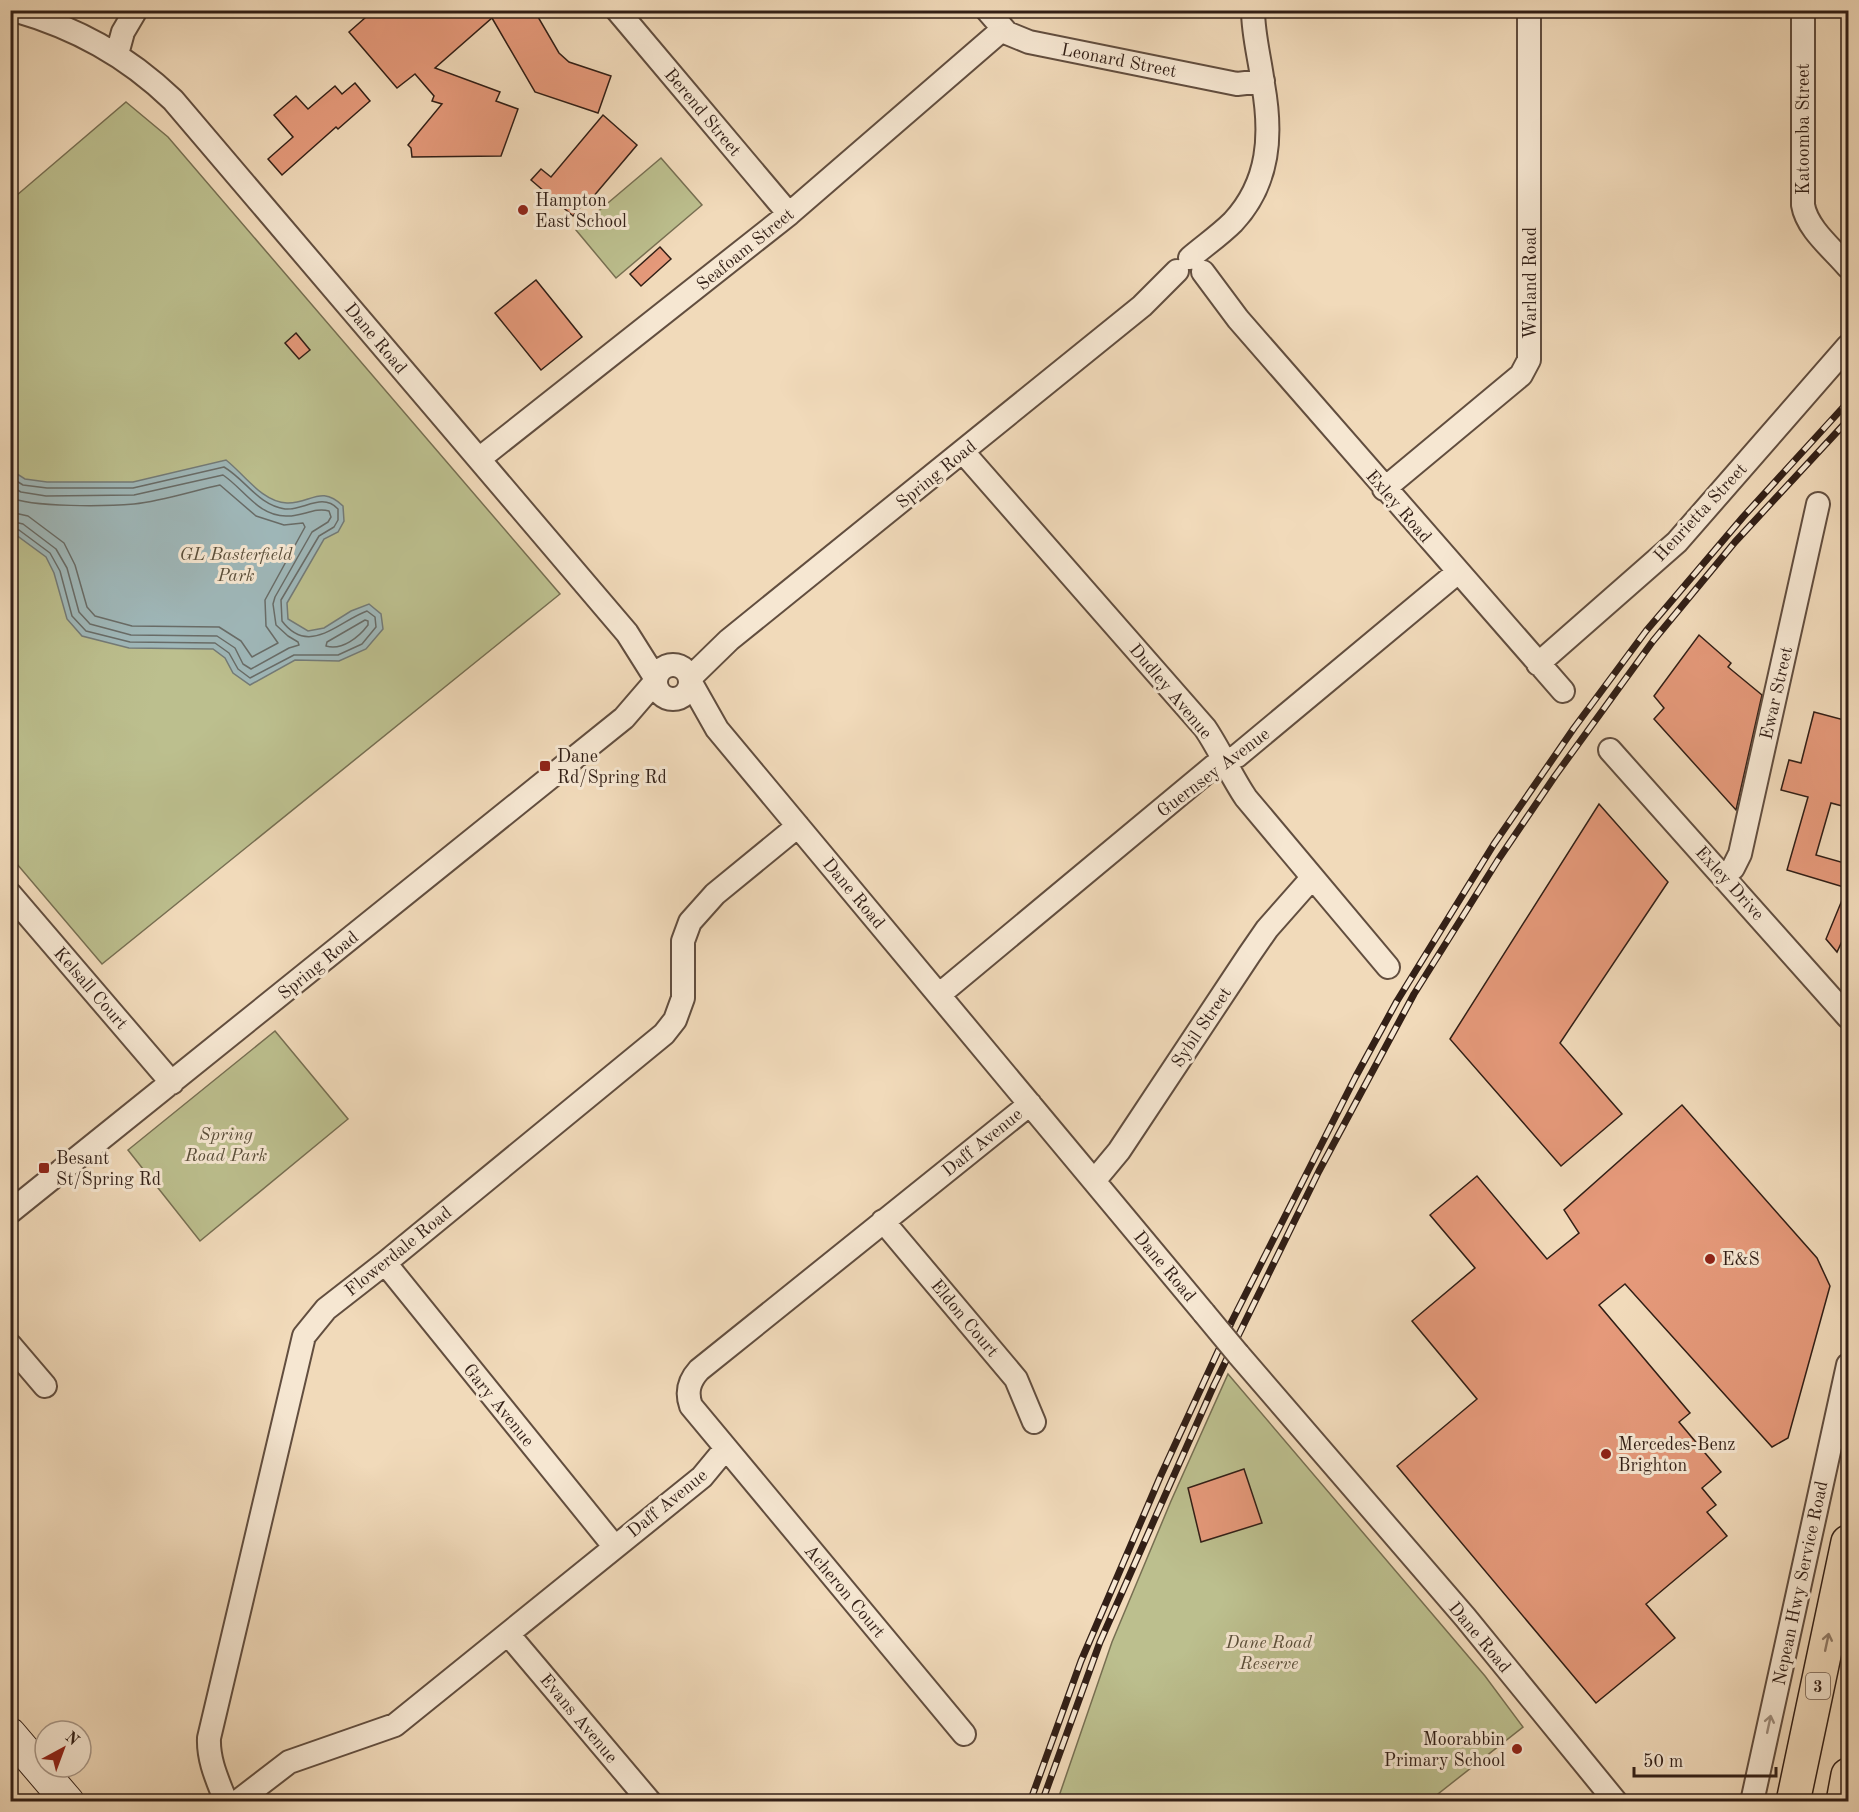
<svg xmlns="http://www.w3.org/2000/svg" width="1859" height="1812" viewBox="0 0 1859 1812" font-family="'Old Standard TT',serif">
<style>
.green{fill:#bcbf8e;stroke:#776f52;stroke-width:1.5}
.water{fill:#9fb8ba;stroke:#737b78;stroke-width:1.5}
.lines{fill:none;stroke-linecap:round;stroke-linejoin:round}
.shore{stroke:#686c68;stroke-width:1.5}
.building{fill:#e5997a;stroke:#321f16;stroke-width:1.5}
.street-casing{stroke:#624e3f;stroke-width:26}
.secondary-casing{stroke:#321f16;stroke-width:34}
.highway-casing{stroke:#321f16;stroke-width:36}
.street{stroke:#f6e7d2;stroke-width:22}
.secondary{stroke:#f6e7d2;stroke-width:32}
.highway{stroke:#f1daba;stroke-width:33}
.rail-casing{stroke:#321f16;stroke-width:7}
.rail{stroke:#f6e7d2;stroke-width:4.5;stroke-dasharray:14;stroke-linecap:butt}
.street-bridge-casing{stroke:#624e3f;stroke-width:26;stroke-linecap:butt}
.street-bridge{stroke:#f6e7d2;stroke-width:22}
.oneway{stroke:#927c68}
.oneway2{stroke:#9e8d7d}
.poi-dot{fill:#8f2418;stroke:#f6e7d2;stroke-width:2}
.labels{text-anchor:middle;stroke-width:6;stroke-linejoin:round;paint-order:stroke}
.shield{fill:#f6e7d2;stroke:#6d5b4e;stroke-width:1.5}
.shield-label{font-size:16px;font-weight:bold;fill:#321f16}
.street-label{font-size:18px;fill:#321f16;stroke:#f6e7d2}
.poi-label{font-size:18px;fill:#321f16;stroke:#f6e7d2;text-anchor:start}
.park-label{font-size:18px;font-style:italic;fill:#5b4f3a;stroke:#f6e7d2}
</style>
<rect width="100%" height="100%" fill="#f1daba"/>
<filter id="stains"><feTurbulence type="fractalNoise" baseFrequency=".00333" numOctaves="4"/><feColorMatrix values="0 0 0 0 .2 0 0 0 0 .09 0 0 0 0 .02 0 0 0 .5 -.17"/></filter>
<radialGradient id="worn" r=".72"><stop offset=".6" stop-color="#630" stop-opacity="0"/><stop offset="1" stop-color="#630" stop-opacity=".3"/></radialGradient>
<path class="green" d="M 126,102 L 168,137 L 560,594 L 102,964 L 11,857 L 10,201 Z
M 661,158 L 702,205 L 616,278 L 576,230 Z
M 275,1031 L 348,1119 L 200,1241 L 128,1150 Z
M 1228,1374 L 1485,1676 L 1523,1727 L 1429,1801 L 1057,1802 L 1112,1642 L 1171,1501 Z"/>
<path class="water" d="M 226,460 C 244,474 262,502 287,503 C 310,504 321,484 343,506 L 344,521 L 338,532 L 324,539 L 287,603 L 288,619 L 308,631 L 324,628 L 351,611 L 369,604 L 381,614 L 383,629 L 366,649 L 339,661 L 295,660 L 250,685 L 233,673 L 225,658 L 213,649 L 129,648 L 82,636 L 67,619 L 54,573 L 46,557 L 16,535 L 11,534 L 11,470 L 25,479 L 47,482 L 133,482 Z"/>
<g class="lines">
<path class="shore" d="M 10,477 L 23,485 L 47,488 L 133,488 L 224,467 C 246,480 258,505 285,509 C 303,511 322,492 338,509 L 338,520 L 334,527 L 319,536 L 281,600 L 282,621 C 309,657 339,621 367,611 L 375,617 L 376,627 L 362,644 L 338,655 L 294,655 L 250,678 L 238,669 L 229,653 L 215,643 L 130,642 L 86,631 L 72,616 L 60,571 L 50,553 L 19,530 L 10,528
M 10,486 L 21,492 L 46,496 L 134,495 L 223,475 C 244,489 258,516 286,516 C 302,517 314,507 329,511 L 331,517 L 328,522 L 312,532 L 275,597 L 273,604 L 276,625 L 288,636 L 298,642 L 299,645 L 289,648 L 251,669 L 243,664 L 235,648 L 217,636 L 131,635 L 90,624 L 79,612 L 67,568 L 56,549 L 23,524 L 10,521
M 10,497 C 30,508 110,506 134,504 C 163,501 192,491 220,485 L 256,516 L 284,525 L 303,523 L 305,527 L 265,600 L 266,626 L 278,643 L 252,657 L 241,641 L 219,627 L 132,626 L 95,616 L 87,607 L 75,565 L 64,543 L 28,516 L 10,512
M 365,620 L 368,621 L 368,625 C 359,637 342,651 326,646 L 327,642 Z"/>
</g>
<path class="building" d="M 374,10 L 534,10 L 559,53 L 569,62 L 611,76 L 598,113 L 535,92 L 492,18 L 435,68 L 500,92 L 496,101 L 518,109 L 501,156 L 412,157 L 411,148 L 408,145 L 442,104 L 432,101 L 434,96 L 415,74 L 397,88 L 349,32 Z
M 355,83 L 370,101 L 338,129 L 336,127 L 282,175 L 268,159 L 293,137 L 274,115 L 296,96 L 308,109 L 335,86 L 342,94 Z
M 603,115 L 637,145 L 587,204 L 583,204 L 573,216 L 531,180 L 541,169 L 551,177 Z
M 660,247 L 671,259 L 641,286 L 630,274 Z
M 536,280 L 582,337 L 541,370 L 495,313 Z
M 296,333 L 310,350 L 299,359 L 285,343 Z
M 1699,635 L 1731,663 L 1728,667 L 1762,695 L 1736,810 L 1654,719 L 1664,708 L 1654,696 Z
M 1814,712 L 1848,721 L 1848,797 L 1846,807 L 1831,803 L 1816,855 L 1848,864 L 1848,939 L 1844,937 L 1837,952 L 1826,939 L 1847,888 L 1787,870 L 1808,797 L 1781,790 L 1789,760 L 1801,763 Z
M 1599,804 L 1668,882 L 1560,1043 L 1622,1114 L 1561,1166 L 1450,1039 Z
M 1682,1105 L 1817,1258 L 1830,1286 L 1788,1438 L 1772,1447 L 1625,1284 L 1599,1305 L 1690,1413 L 1679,1422 L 1721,1472 L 1702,1488 L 1716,1505 L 1707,1512 L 1727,1536 L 1646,1604 L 1675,1638 L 1596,1703 L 1397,1466 L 1477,1399 L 1412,1321 L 1475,1268 L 1430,1215 L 1477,1176 L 1547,1259 L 1579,1233 L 1564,1210 Z
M 1244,1469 L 1262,1523 L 1201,1542 L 1188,1488 Z"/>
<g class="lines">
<defs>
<path id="street" d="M 14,10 C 76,28 126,55 173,100 L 627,633 L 656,679
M 617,10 L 789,214
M 987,10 L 1007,33 L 1029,42 L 1237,84 L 1263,81
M 1803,10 L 1803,205 C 1807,229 1833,249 1848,267
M 117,54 L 123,32 L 136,10
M 1190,258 C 1204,246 1220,235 1233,222 C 1270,182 1272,134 1263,84 C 1260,59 1253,35 1253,10
M 1203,272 L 1238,319 L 1563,691
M 963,452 L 1205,728 C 1220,750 1231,776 1246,798 L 1388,967
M 479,459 L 789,214 L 1003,29
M 1384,489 L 1521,375 L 1529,360 L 1529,10
M 1538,664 L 1677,542 L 1848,346
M656 682a17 17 0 1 1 34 0a17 17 0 1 1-34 0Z
M 690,678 L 729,640 L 1142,306 L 1177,271
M 691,683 L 717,729 L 1204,1313
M 1610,750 L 1848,1017
M 1724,876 L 1733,868 L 1740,854 L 1818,504
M 10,894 L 172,1083
M 940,994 L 1214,766 L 1237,756 L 1458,572
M 1094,1181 L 1119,1151 L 1249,955 L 1267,929 L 1312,878
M 10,1212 L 624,718 L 655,682
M 883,1221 L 1016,1379 L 1034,1422
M 385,1263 L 614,1546
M 10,1345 L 45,1386
M 1238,1354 L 1465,1617 L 1616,1802
M 726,1448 L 964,1734
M 508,1634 L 650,1802
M 226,1802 C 218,1781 208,1761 209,1738 L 304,1336 L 326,1309 L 385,1263 L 664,1034 L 675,1020 L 683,998 L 683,941 L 690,922 L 715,894 L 798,826
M 237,1802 L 289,1762 L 395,1725 L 702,1477 L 726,1448 L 691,1406 C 686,1392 689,1381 699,1370 L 1030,1104
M 1752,1802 L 1848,1365"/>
<path id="secondary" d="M 10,1734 L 68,1802"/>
<path id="highway" d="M 1793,1802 L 1848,1542
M 1843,1802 L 1848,1775"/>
</defs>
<use href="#street" class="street-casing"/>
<use href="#secondary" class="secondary-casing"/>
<use href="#highway" class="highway-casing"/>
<use href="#street" class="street"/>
<use href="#secondary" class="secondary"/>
<use href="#highway" class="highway"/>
<defs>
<path id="rail" d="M 1030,1802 L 1081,1661 L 1161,1475 L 1232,1321 L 1356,1076 L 1397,1001 L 1494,844 L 1574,728 L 1646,631 L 1743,517 L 1848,402
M 1042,1802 L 1100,1642 L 1214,1385 L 1319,1171 L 1414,994 L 1498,860 L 1555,776 L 1653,641 L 1735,542 L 1848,420"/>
</defs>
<use href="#rail" class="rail-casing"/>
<use href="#rail" class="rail"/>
<defs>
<path id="street-bridge" d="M 1204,1313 L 1238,1354"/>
</defs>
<use href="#street-bridge" class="street-bridge-casing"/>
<use href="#street-bridge" class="street-bridge"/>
</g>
<defs><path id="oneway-shaft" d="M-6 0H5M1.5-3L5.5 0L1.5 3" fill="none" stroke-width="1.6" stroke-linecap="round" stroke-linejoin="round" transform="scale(1.5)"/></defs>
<use class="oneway" href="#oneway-shaft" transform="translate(1827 1642) rotate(-78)"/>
<use class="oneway2" href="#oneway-shaft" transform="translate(1769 1724) rotate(-78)"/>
<g class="poi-dot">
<circle cx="523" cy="210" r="6"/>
<rect x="539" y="760" width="12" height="12" rx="3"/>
<rect x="38" y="1162" width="12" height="12" rx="3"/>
<circle cx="1710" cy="1259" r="6"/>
<circle cx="1606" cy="1454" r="6"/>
<circle cx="1517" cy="1749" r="6"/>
</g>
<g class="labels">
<rect class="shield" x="1806" y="1673" width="24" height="26" rx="4.5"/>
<g class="shield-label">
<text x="1818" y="1692">3</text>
</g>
<g class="street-label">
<text transform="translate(1119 60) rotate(11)" y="6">Leonard Street</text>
<text transform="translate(703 112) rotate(50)" y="6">Berend Street</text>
<text transform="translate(1803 129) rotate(-90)" y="6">Katoomba Street</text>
<text transform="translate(745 249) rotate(-39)" y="6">Seafoam Street</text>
<text transform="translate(1530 283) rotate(-90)" y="6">Warland Road</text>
<text transform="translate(376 338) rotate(50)" y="6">Dane Road</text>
<text transform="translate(936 474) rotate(-39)" y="6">Spring Road</text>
<text transform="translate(1399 506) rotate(49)" y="6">Exley Road</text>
<text transform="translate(1700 512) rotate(-47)" y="6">Henrietta Street</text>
<text transform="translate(1171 691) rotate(50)" y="6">Dudley Avenue</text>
<text transform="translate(1776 693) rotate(-77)" y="6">Ewar Street</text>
<text transform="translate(1213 772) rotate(-37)" y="6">Guernsey Avenue</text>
<text transform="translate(1730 883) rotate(48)" y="6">Exley Drive</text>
<text transform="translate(854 893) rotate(50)" y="6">Dane Road</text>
<text transform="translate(318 965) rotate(-39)" y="6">Spring Road</text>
<text transform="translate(91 988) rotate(49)" y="6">Kelsall Court</text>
<text transform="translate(1201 1027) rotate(-56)" y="6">Sybil Street</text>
<text transform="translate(982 1142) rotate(-39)" y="6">Daff Avenue</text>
<text transform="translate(398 1251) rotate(-39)" y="6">Flowerdale Road</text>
<text transform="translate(1165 1266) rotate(50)" y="6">Dane Road</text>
<text transform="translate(965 1318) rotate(50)" y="6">Eldon Court</text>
<text transform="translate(499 1405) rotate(51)" y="6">Gary Avenue</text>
<text transform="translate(667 1503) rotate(-39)" y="6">Daff Avenue</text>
<text transform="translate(1800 1583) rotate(-78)" y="6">Nepean Hwy Service Road</text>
<text transform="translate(845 1591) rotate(50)" y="6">Acheron Court</text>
<text transform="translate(1480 1637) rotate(50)" y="6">Dane Road</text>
<text transform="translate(579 1718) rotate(50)" y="6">Evans Avenue</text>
</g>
<g class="poi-label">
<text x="535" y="206">Hampton<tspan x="535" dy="21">East School</tspan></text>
<text x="557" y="762">Dane<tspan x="557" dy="21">Rd/Spring Rd</tspan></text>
<text x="56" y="1164">Besant<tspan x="56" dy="21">St/Spring Rd</tspan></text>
<text x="1722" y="1265">E&amp;S</text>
<text x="1618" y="1450">Mercedes-Benz<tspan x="1618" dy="21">Brighton</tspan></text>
<text x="1505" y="1745" text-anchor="end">Moorabbin<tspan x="1505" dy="21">Primary School</tspan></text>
</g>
<g class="park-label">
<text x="236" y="560">GL Basterfield<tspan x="236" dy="21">Park</tspan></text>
<text x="226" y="1140">Spring<tspan x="226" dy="21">Road Park</tspan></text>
<text x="1269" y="1648">Dane Road<tspan x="1269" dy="21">Reserve</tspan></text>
</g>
</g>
<rect width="1859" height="1812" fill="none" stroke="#f1daba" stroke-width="36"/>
<rect x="12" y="12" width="1835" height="1788" fill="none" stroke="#321f16" stroke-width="3"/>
<rect x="18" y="18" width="1823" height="1776" fill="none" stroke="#321f16" stroke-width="1.5"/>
<g transform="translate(63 1749) rotate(41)"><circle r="28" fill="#f6e7d2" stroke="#a89787" stroke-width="1.5"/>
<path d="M0-4.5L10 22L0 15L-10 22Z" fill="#8f2418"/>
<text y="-9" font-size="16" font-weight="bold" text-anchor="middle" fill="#321f16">N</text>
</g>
<path d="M1634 1767v9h142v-9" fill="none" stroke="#321f16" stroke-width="3"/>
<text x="1643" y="1767" font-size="18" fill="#321f16" stroke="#f6e7d2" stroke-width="4.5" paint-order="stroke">50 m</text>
<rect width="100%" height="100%" filter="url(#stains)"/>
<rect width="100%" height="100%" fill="url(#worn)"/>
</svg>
